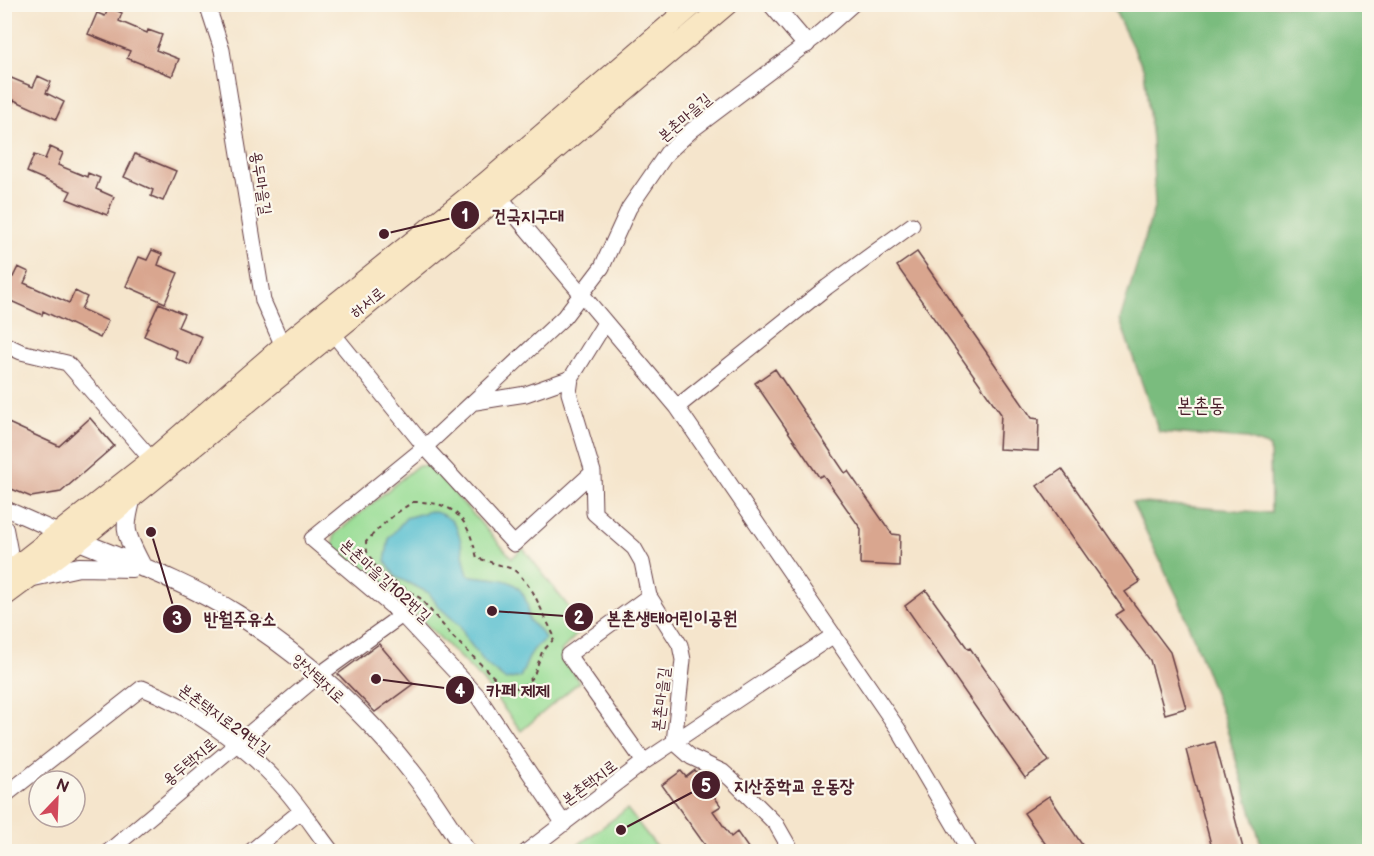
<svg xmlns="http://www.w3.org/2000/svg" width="1374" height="856" viewBox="0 0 1374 856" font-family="'Balsamiq Sans','Poor Story',sans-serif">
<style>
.green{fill:#99dd95;stroke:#727e60;stroke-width:1.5}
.forest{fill:#7abc7e;stroke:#626e54;stroke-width:1.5}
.water{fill:#53bdcf;stroke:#4e6e7d;stroke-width:1.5}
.building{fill:#d9a68f}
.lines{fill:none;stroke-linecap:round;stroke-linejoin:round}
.minor-casing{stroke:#643d43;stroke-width:17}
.tertiary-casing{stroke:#643d43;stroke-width:20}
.secondary-casing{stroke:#643d43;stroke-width:23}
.path{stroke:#643d43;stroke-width:2;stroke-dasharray:4.5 4.5;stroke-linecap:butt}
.minor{stroke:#fff;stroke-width:15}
.tertiary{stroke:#fff;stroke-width:18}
.secondary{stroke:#f9e7c3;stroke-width:21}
.labels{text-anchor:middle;stroke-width:4.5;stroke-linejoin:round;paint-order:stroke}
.street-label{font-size:16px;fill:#4a1f2b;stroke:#fbf7ec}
.quarter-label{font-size:20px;fill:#4a1f2b;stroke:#fbf7ec}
.leader{fill:none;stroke:#4a1f2b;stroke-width:2}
.callout-dot{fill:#4a1f2b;stroke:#fbf7ec;stroke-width:2}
.mark-label{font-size:18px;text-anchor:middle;font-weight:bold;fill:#fff}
.callout-label{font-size:18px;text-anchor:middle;font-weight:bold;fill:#4a1f2b;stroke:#fbf7ec;stroke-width:4.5;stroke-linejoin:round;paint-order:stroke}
</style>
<rect width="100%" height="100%" fill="#fbf7ec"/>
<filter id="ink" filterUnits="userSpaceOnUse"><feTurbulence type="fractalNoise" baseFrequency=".0167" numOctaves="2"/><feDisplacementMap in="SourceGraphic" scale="12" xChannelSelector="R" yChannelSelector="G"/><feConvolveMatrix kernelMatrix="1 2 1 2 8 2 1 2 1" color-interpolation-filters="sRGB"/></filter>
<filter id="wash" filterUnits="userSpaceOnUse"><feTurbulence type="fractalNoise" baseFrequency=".008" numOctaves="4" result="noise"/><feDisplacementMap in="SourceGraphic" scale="24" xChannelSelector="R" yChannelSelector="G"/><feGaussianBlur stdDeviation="1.35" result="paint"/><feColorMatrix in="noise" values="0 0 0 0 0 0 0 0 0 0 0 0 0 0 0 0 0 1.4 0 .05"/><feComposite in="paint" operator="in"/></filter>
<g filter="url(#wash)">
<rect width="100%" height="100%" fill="#f5e5cc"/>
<path class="green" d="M 417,466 L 430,466 L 512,558 L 523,548 L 584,627 L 561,651 L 579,682 L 521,731 L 482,680 L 397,595 L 333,548 L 334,535 Z
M 627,809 L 660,851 L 570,851 Z"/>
<path class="forest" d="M 1112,5 L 1369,5 L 1369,851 L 1263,851 L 1223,716 L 1179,600 L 1132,502 L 1271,513 L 1270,447 L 1247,439 L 1159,432 L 1120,320 L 1155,205 L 1152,139 L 1144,70 Z"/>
<path class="water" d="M 430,511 C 467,517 458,545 468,575 C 491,581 517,572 527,603 C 529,607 527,612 528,617 C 531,627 542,628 545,639 C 525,655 531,658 520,677 L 506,680 L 486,664 L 468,641 L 459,625 L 438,606 L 429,593 L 396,577 L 385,561 L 389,538 L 406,518 Z"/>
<g id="blocks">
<path class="building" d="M 109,7 L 122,13 L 119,21 L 147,33 L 148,30 L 162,35 L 156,50 L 179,59 L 172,76 L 127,58 L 130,51 L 88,34 L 97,13 L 105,16 Z
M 4,75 L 33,87 L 38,76 L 51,82 L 46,93 L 64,102 L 56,119 L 14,100 L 4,121 Z
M 50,147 L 63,153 L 58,165 L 87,177 L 88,173 L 100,178 L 96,189 L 114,197 L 107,215 L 67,199 L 71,191 L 27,172 L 34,155 L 45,159 Z
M 135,154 L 176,171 L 163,201 L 151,196 L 153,190 L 124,177 Z
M 152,250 L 162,254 L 158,265 L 178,273 L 165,303 L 126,286 L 139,257 L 147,260 Z
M 917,252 L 1032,418 L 1039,419 L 1038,451 L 999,449 L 1001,414 L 897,266 Z
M 18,267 L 29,272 L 24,283 L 69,303 L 75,291 L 87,297 L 81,309 L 108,321 L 100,338 L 43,311 L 42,315 L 4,298 L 4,273 L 13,277 Z
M 159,303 L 184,314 L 178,327 L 202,337 L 190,365 L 175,358 L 177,351 L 144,336 Z
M 775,369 L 845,473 L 848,471 L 892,534 L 900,535 L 899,566 L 860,564 L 861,529 L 823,475 L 819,477 L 755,383 Z
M 90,418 L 114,446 L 61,492 L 31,497 L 4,486 L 4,421 L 59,446 Z
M 1062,469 L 1140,582 L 1125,592 L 1170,652 L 1186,708 L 1165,714 L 1150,660 L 1116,615 L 1124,610 L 1037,486 Z
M 926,590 L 968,649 L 970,648 L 1049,761 L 1025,778 L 905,606 Z
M 379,644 L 413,684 L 375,712 L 338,674 Z
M 1215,742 L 1244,852 L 1213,852 L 1186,750 Z
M 695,770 L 721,806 L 713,811 L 731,837 L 737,832 L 751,852 L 710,852 L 662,785 L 681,771 L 686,777 Z
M 1049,796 L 1087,852 L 1051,852 L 1024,813 Z"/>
</g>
</g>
<g filter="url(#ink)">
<use href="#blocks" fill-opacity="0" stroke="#643d43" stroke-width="1.5"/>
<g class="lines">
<defs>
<path id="minor" d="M 207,4 L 222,50 L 263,301 L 286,353
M 493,189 L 677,407
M 912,225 L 827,287 L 677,407 L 898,729 L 970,852
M 605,323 L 571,378 L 569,393 L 593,472 L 594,513 L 634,548 L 642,562 L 649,596 L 680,645 L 683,660 L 674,742
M 331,331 L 425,447 L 514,544 L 593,472
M 4,344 L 21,352 L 67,363 L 152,460
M 476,402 L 526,394 L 571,378
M 4,508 L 58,532
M 674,742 L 691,757 L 723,772 L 732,780 L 776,824 L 792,852
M 644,762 L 568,655 L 649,596
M 4,796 L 142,688 C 192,707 241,743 278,782 C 298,803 314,829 332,852
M 564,824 L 477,695 L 402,615 L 312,539 L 425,447 L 564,317 L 602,267 L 629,208 L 667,153 L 692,130 L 817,36 L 853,4
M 108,852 L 319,675 L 402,615
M 250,852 L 301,811
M 526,852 L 644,762 L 834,635"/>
<path id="tertiary" d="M 772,4 L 806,44
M 133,494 C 122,533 125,532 143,568
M 4,529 L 8,550 L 8,572
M 67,536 C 124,560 185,581 237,614 C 306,658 368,715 418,780 C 435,803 450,828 467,852
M 29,578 L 79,567 L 132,568"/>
<path id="secondary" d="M 4,576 L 152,460 L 282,347 L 487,182 L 694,4
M 4,596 L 78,541 L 499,197 L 727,4"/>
</defs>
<use href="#minor" class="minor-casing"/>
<use href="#tertiary" class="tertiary-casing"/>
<use href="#secondary" class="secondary-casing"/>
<path class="path" d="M 413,502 C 456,501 468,519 477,558 L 513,569 L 520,575 L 533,592 L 555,638 L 542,652 L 534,675 L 526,684 L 516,688 L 503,686 L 453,637 L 420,598 L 379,572 L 367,552 L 366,542 C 380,526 395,513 413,502 Z"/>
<use href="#minor" class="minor"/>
<use href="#tertiary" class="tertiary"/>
<use href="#secondary" class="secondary"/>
</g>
</g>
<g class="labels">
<g class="street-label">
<text transform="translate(684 117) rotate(-41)" y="6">본촌마을길</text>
<text transform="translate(262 183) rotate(81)" y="6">용두마을길</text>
<text transform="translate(367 302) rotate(-39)" y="6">하서로</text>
<text transform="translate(386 580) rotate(42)" y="6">본촌마을길102번길</text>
<text transform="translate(319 678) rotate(42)" y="6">양산택지로</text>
<text transform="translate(660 699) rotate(-84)" y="6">본촌마을길</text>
<text transform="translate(225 719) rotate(36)" y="6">본촌택지로29번길</text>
<text transform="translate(189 761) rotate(-40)" y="6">용두택지로</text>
<text transform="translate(589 782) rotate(-37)" y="6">본촌택지로</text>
</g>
<g class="quarter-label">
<text x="1201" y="412">본촌동</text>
</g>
</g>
<path class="leader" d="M384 234L465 215M492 611L579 617M151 532L177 619M376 679L460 690M621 830L706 785"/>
<g class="callout-dot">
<circle cx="384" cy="234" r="6"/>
<circle cx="492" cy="611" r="6"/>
<circle cx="151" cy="532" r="6"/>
<circle cx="376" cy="679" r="6"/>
<circle cx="621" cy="830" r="6"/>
<circle cx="465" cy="215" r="15"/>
<circle cx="579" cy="617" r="15"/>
<circle cx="177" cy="619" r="15"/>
<circle cx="460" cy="690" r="15"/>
<circle cx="706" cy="785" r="15"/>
</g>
<g class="mark-label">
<text x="465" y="222">1</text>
<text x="579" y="624">2</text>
<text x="177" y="625">3</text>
<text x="460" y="697">4</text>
<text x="706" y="792">5</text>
</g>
<g class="callout-label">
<text x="528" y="222">건국지구대</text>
<text x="672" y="624">본촌생태어린이공원</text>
<text x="240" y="625">반월주유소</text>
<text x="518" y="697">카페 제제</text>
<text x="794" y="792">지산중학교 운동장</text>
</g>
<rect width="1374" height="856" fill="none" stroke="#fbf7ec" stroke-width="24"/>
<g transform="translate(57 799) rotate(23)"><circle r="28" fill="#fbf7ec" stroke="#b4a19f" stroke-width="1.5"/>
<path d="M0-4.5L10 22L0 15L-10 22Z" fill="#d1495b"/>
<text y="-9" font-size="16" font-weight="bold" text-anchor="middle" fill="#4a1f2b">N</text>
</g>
</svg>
